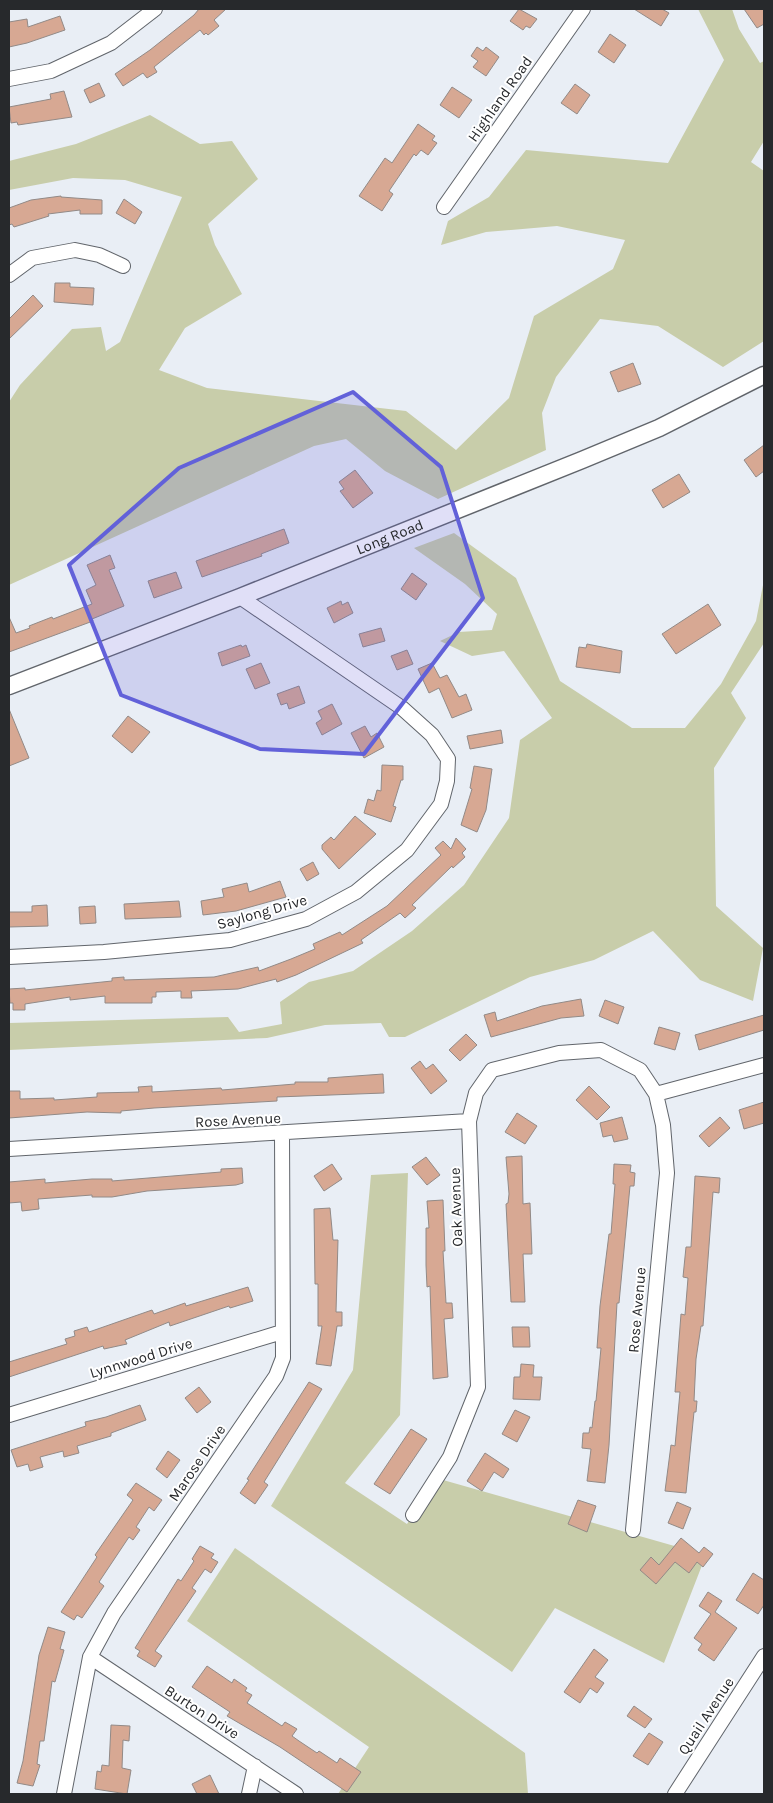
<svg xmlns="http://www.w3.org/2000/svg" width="773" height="1803" viewBox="0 0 773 1803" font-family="Karla,sans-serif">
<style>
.green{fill:#c8cdaa}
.building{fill:#d7a893;stroke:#928a87}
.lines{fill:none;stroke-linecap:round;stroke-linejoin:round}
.minor-casing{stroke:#61656b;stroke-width:16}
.tertiary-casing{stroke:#61656b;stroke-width:19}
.minor{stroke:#fff;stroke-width:14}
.tertiary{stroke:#fff;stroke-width:16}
.marked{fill:#6261d9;fill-opacity:0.2;stroke:#6261d9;stroke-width:4;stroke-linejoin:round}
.labels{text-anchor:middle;stroke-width:4;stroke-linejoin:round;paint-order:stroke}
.street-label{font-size:15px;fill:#27292c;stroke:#fff}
</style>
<rect width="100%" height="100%" fill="#e9eef5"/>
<path class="green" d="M 698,9 L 732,9 L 739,29 L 760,63 L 764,61 L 764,141 L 751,162 L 764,171 L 764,341 L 723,367 L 658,326 L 600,319 L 556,377 L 542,413 L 546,450 L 438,499 L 385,471 L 346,439 L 314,446 L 9,585 L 9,402 L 20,385 L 72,329 L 101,327 L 106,351 L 120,342 L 182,197 L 125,180 L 73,178 L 9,190 L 9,161 L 76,144 L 150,115 L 200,144 L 232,141 L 258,179 L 208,224 L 215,245 L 242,294 L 185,328 L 159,370 L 207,388 L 406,411 L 456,450 L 509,398 L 534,316 L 613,269 L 625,240 L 557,226 L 486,232 L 441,245 L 448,221 L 489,197 L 526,150 L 668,163 L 724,60 Z
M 454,533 L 516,578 L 560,681 L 632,728 L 685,728 L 721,684 L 756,621 L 764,580 L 764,643 L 731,693 L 746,718 L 714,768 L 716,906 L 763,948 L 753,1001 L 700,980 L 653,931 L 594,960 L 530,977 L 405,1037 L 389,1037 L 381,1023 L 325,1025 L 267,1038 L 9,1050 L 9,1023 L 228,1017 L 239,1032 L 282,1024 L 280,1002 L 309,982 L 353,971 L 412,931 L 464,885 L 509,818 L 520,740 L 552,718 L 504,651 L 472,656 L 440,641 L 459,632 L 492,630 L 497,614 L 465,584 L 414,548 Z
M 408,1173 L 400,1415 L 345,1483 L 407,1524 L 436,1478 L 706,1555 L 664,1663 L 555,1608 L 512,1672 L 271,1506 L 353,1370 L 371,1175 Z
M 235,1548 L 525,1753 L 528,1794 L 338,1794 L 369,1747 L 187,1621 Z"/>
<path class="building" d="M 199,9 L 226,9 L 214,20 L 219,26 L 208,35 L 206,33 L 204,35 L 200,30 L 154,67 L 157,72 L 147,78 L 143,73 L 123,86 L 115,74 L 150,50 L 194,15 Z
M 519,9 L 537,19 L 530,28 L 526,26 L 523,30 L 510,21 Z
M 634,9 L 662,9 L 669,13 L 661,26 Z
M 744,9 L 764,9 L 764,24 L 757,28 Z
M 60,16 L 65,30 L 27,43 L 9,47 L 9,22 L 27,19 L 28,27 Z
M 610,34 L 626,45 L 614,63 L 598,52 Z
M 477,47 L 483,51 L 486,47 L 499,57 L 486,76 L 473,67 L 478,61 L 471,56 Z
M 99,83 L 105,96 L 90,103 L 84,90 Z
M 575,84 L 590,95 L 577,114 L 561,103 Z
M 452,87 L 472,100 L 459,118 L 440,105 Z
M 64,91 L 72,117 L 18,125 L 17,122 L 11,123 L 9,107 L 51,99 L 50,94 Z
M 418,124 L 435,136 L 432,140 L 437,143 L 428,155 L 421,150 L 416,156 L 414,154 L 389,191 L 393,194 L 382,211 L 359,196 L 385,158 L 392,163 Z
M 61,196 L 61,197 L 102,200 L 102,214 L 80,214 L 80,210 L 48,214 L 49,216 L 14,227 L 12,224 L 9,225 L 9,208 L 31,200 Z
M 124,199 L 142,212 L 135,224 L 116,213 Z
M 55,283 L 70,283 L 70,287 L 94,288 L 93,305 L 54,302 Z
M 33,295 L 43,306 L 9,339 L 9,319 Z
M 633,363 L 641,384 L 618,392 L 610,372 Z
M 764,445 L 764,471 L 756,477 L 744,460 Z
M 355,470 L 373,493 L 353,508 L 340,491 L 344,489 L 339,482 Z
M 679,474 L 690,492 L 663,508 L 652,490 Z
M 284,529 L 289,543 L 261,554 L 262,556 L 202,577 L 196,561 Z
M 110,555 L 115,568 L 109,570 L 124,606 L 92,619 L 93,621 L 9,652 L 9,617 L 16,633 L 30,628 L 29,626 L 52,617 L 53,619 L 92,604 L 86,590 L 96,585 L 87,565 Z
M 176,572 L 182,588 L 154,598 L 148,581 Z
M 412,573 L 427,584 L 416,600 L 401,589 Z
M 341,601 L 342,605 L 348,602 L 353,613 L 334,623 L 327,608 Z
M 708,604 L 721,625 L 676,654 L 662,634 Z
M 381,628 L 385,641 L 363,647 L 359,634 Z
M 587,644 L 622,651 L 620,673 L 576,667 L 579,647 L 586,648 Z
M 241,645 L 242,647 L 246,645 L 250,656 L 222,666 L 218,653 Z
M 407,650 L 413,664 L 397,670 L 391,656 Z
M 261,663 L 270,683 L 255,689 L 246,669 Z
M 432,663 L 440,678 L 447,675 L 459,697 L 466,694 L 472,710 L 452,718 L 439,688 L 429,693 L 418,669 Z
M 299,686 L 305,703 L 289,709 L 287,703 L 281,705 L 277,694 Z
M 332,704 L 342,724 L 322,735 L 316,723 L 322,719 L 318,711 Z
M 9,709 L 29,758 L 9,766 Z
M 128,716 L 150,732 L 132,753 L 112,736 Z
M 365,726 L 371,737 L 377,733 L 384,747 L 364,758 L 351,733 Z
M 501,730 L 503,743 L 470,749 L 467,736 Z
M 382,765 L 403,766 L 403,780 L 401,780 L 393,806 L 396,807 L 391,822 L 364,813 L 368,799 L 374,801 L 377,790 L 381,791 Z
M 474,766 L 492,769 L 486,810 L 477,832 L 461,825 L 472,789 L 470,788 Z
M 355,816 L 376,834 L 339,869 L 322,849 L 322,845 L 331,837 L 334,840 Z
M 456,838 L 466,849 L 462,853 L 465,857 L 453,868 L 452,866 L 412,905 L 416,908 L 405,918 L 400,913 L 361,940 L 363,943 L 296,975 L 277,982 L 276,979 L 238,989 L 191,991 L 192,998 L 181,998 L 181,991 L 156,992 L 156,997 L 152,997 L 152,1003 L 105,1003 L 105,996 L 70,1000 L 70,997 L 25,1004 L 25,1010 L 13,1010 L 13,1003 L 10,1003 L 9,989 L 25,988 L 25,990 L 112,981 L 112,978 L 124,977 L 124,980 L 214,977 L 258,967 L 259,971 L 291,959 L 315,949 L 313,944 L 340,932 L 342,935 L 387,906 L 441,855 L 435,848 L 443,841 L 451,849 Z
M 313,862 L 319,874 L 307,881 L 300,869 Z
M 280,881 L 286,897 L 236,911 L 203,915 L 201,901 L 224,897 L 222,889 L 247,883 L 249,892 Z
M 179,901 L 181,917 L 125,919 L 124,904 Z
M 47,905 L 48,926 L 9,927 L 9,912 L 32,912 L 32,906 Z
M 95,906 L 96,923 L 80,924 L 79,907 Z
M 581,999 L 584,1016 L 561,1018 L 491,1037 L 484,1015 L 495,1012 L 497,1021 L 542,1006 Z
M 605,1000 L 624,1007 L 618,1024 L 599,1016 Z
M 764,1015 L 764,1030 L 699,1050 L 695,1035 Z
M 659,1027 L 680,1033 L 675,1050 L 654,1044 Z
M 466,1034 L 477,1045 L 460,1061 L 449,1050 Z
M 420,1061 L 426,1069 L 433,1064 L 447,1081 L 431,1094 L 411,1068 Z
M 383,1074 L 384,1093 L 277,1097 L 277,1101 L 154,1108 L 121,1111 L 121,1113 L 87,1112 L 9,1118 L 9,1091 L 20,1091 L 20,1099 L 54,1098 L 54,1100 L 97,1097 L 97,1093 L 139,1092 L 138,1087 L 152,1086 L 152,1092 L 221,1088 L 222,1090 L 295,1084 L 295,1082 L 328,1082 L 328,1078 Z
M 589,1086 L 610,1107 L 597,1120 L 576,1100 Z
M 764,1102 L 764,1123 L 744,1129 L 739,1110 Z
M 517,1113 L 537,1126 L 525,1144 L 505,1132 Z
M 622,1117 L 628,1139 L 614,1142 L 612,1135 L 603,1137 L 600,1123 Z
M 720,1117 L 730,1128 L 709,1147 L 699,1136 Z
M 522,1156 L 523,1204 L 530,1203 L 532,1254 L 523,1254 L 525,1302 L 511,1302 L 506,1204 L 508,1203 L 509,1194 L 506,1157 Z
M 426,1157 L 440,1175 L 427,1185 L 412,1167 Z
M 332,1164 L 342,1179 L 324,1191 L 314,1176 Z
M 614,1164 L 631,1165 L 630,1172 L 635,1173 L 634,1186 L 630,1186 L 619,1303 L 617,1303 L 609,1445 L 605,1483 L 587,1481 L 591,1449 L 582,1448 L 583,1433 L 589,1433 L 590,1427 L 592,1428 L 595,1401 L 596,1401 L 601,1348 L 597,1348 L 600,1306 L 609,1234 L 611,1234 L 615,1184 L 613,1184 Z
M 242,1168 L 243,1183 L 236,1185 L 147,1191 L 112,1197 L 92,1197 L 92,1195 L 38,1199 L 39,1209 L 22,1211 L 21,1202 L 9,1203 L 9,1182 L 45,1179 L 45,1183 L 92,1179 L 112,1179 L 112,1181 L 221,1172 L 221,1169 Z
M 695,1176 L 720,1178 L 719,1193 L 713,1192 L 703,1326 L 701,1326 L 696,1359 L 694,1401 L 697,1401 L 696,1412 L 694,1412 L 686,1493 L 665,1491 L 671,1445 L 675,1446 L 680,1392 L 675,1392 L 681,1314 L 685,1315 L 688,1278 L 683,1277 L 686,1247 L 691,1247 Z
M 443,1200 L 445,1251 L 443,1251 L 446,1303 L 452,1303 L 453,1318 L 444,1319 L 448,1377 L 433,1379 L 430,1286 L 427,1287 L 426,1265 L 426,1228 L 429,1228 L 427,1201 Z
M 330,1208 L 333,1240 L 338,1240 L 336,1312 L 342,1312 L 342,1326 L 337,1326 L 331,1366 L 316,1364 L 322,1326 L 318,1326 L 318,1284 L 315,1284 L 314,1209 Z
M 248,1287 L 253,1301 L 230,1308 L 229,1306 L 170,1326 L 169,1322 L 125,1340 L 127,1344 L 104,1349 L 103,1346 L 9,1377 L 9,1362 L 67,1344 L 65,1339 L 75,1336 L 74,1331 L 87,1327 L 89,1332 L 152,1310 L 154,1314 L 185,1303 L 186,1306 Z
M 512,1327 L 529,1327 L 530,1347 L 513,1347 Z
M 521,1364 L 534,1365 L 533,1377 L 542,1377 L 540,1400 L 513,1399 L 514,1377 L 520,1377 Z
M 309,1382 L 322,1389 L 264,1482 L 268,1485 L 255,1504 L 240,1493 L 249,1480 L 247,1479 Z
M 199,1387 L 211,1402 L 197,1413 L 185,1398 Z
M 140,1405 L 146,1420 L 111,1433 L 111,1436 L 77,1446 L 79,1453 L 64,1457 L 63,1451 L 40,1457 L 43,1467 L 30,1471 L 28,1464 L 17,1467 L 11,1450 L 86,1426 L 85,1422 L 106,1417 Z
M 515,1410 L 530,1417 L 517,1442 L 502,1434 Z
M 411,1429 L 427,1439 L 390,1494 L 374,1484 Z
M 168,1451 L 180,1460 L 167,1478 L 156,1469 Z
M 485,1453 L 509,1469 L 503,1478 L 494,1472 L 482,1491 L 467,1481 Z
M 136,1483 L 162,1500 L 154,1511 L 149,1507 L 136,1527 L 140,1530 L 133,1540 L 129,1537 L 99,1582 L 104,1586 L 82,1618 L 77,1615 L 74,1620 L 61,1612 L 97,1557 L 95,1555 L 133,1500 L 127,1495 Z
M 578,1500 L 596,1506 L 587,1532 L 568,1524 Z
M 677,1502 L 691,1508 L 683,1529 L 668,1523 Z
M 681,1538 L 699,1553 L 704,1547 L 713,1554 L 703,1567 L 697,1562 L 689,1573 L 675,1562 L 656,1584 L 640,1570 L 651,1557 L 659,1565 Z
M 200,1546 L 214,1554 L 211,1558 L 218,1562 L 211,1573 L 205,1569 L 192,1588 L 196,1591 L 155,1651 L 162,1656 L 155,1667 L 137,1656 L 140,1651 L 135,1648 L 178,1579 L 181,1581 L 194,1561 L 192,1559 Z
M 753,1573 L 764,1580 L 764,1605 L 758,1614 L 736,1600 Z
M 708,1592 L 722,1601 L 715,1612 L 737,1628 L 714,1661 L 698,1650 L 702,1644 L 694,1638 L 711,1614 L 699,1606 Z
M 48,1627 L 65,1632 L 60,1649 L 64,1650 L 55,1682 L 52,1681 L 44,1741 L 40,1741 L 37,1764 L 40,1765 L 33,1786 L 17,1783 L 23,1761 L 39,1655 Z
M 594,1649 L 608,1660 L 595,1677 L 604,1683 L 597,1693 L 590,1688 L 580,1703 L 564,1692 Z
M 207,1666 L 232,1683 L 234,1679 L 247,1688 L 245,1691 L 252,1695 L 247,1703 L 282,1726 L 285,1722 L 297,1729 L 292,1736 L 299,1741 L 317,1753 L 319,1751 L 337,1763 L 340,1758 L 361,1772 L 347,1792 L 280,1747 L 227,1716 L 230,1712 L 192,1687 Z
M 634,1706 L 652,1719 L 645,1728 L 627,1716 Z
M 111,1725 L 130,1726 L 129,1741 L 123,1740 L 122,1768 L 131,1770 L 127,1794 L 95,1789 L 97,1771 L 101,1772 L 102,1765 L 109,1766 Z
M 649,1733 L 663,1742 L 648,1765 L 633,1756 Z
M 210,1775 L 219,1794 L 197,1794 L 192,1784 Z"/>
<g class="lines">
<defs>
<path id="minor" d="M 9,79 L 51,71 L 111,43 L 155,9
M 444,207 L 583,9
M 9,275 L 32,258 L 75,250 L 99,255 L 123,266
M 9,957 L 104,952 L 230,940 L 306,919 L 356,892 L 407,850 L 441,804 L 447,781 L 448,759 L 432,735 L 402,708 L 240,597
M 656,1094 L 764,1065
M 9,1149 L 469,1121
M 9,1415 L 282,1332
M 413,1515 L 450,1457 L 478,1387 L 469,1121 L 476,1093 L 492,1070 L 559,1053 L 601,1050 L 640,1070 L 656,1094 L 663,1125 L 667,1173 L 633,1530
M 90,1657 L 296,1794
M 64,1794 L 90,1657 L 114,1613 L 276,1376 L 283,1358 L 282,1133
M 249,1794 L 255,1766
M 675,1794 L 764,1656"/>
<g id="tertiary">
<path id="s1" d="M 9,686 L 240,597 L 582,460 L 659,428 L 764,375"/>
</g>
</defs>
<use href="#minor" class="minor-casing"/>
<use href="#tertiary" class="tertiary-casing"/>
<use href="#minor" class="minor"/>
<use href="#tertiary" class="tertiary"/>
</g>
<path class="marked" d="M 353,392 L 441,467 L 483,598 L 364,754 L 260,749 L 121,695 L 69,565 L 179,468 Z"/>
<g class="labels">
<g class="street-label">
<text transform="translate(500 99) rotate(-55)" y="5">Highland Road</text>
<text dy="5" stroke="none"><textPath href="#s1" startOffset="409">Long Road</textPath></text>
<text transform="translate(262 912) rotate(-16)" y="5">Saylong Drive</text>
<text transform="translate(238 1120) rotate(-3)" y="5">Rose Avenue</text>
<text transform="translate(456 1207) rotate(-92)" y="5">Oak Avenue</text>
<text transform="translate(637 1310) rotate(-85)" y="5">Rose Avenue</text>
<text transform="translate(141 1358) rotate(-17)" y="5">Lynnwood Drive</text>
<text transform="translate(197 1463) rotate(-56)" y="5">Marose Drive</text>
<text transform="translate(202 1712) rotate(33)" y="5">Burton Drive</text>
<text transform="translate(706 1716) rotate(-57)" y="5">Quail Avenue</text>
</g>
</g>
<rect width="773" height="1803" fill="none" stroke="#27292c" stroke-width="20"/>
</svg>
